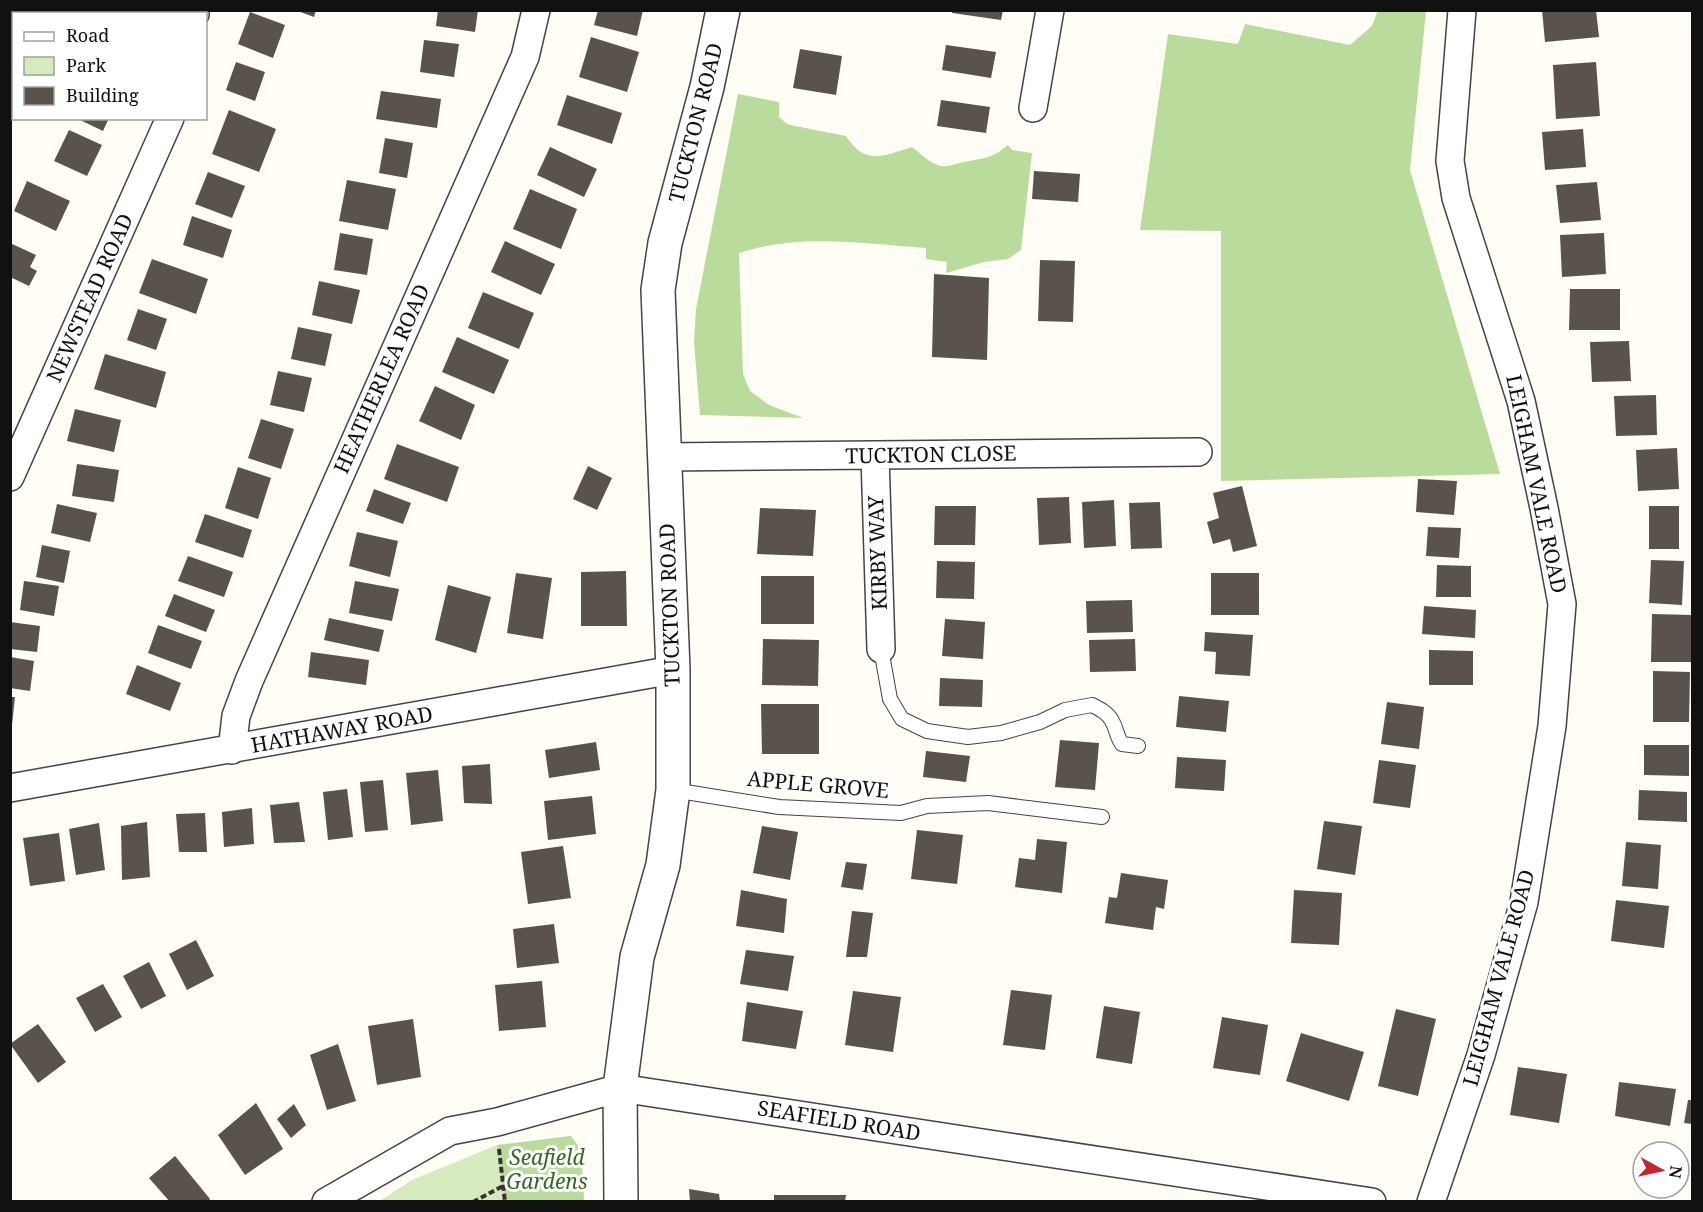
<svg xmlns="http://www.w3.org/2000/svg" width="1703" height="1212" viewBox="0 0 1703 1212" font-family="'Noto Serif',serif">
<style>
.green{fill:#d5ebbd}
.forest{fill:#b9dc9c}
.building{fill:#5a524d}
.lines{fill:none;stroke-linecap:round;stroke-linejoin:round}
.service-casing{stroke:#444;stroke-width:16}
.minor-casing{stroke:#444;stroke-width:30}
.tertiary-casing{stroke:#444;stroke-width:36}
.path{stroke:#333;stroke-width:4;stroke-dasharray:6 3;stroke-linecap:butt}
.service{stroke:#fff;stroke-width:14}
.minor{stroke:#fff;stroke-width:27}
.tertiary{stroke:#fff;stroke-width:33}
.labels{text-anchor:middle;stroke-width:6;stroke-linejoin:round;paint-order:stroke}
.street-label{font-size:21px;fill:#111;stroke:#fff}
.park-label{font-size:21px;font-style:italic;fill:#2f6b1f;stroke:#fff}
</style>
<rect width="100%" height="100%" fill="#fffdf5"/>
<path class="green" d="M 571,1136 L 581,1150 L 584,1201 L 378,1202 L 412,1180 L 497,1145 Z"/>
<path class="forest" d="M 1378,10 L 1426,11 L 1410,170 L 1500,474 L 1221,481 L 1221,231 L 1140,230 L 1168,34 L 1238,44 L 1245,24 L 1350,45 L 1372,26 Z
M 738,94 L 779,102 L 779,117 L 787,124 L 795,126 L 846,136 C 865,166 883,156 912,147 C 919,152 927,161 935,164 C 946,169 953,164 964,162 C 983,158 992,159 1008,145 L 1012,150 L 1032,153 L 1021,250 L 1008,259 L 984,262 L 946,273 L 947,262 L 926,259 L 926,248 C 864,244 799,233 739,253 L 743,374 L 750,391 L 769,405 L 803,418 L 700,415 L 694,342 L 696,309 Z
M 571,1136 L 581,1150 L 584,1201 L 505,1201 L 497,1145 Z"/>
<path class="building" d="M 81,10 L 127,10 L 128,14 L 80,14 Z
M 295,10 L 316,10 L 314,17 Z
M 438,10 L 478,10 L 475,32 L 436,26 Z
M 598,10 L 643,10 L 637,36 L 594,25 Z
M 952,10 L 1003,10 L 1001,20 L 952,13 Z
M 1542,10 L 1596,10 L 1599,37 L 1545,42 Z
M 250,12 L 285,25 L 273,58 L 238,44 Z
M 591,37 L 639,52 L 627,92 L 579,77 Z
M 10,39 L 14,40 L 14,89 L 10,96 Z
M 424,40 L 459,44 L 454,77 L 420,72 Z
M 946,45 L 996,52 L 991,78 L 942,70 Z
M 800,49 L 842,56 L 836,95 L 793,88 Z
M 236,62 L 265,72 L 255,101 L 226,90 Z
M 1596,62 L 1600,116 L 1556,119 L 1553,65 Z
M 381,91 L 441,99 L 437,128 L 376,119 Z
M 567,95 L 622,113 L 612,144 L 557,125 Z
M 941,100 L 990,107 L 986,133 L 937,126 Z
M 229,110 L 276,129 L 259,172 L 212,154 Z
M 76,118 L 109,118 L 103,131 Z
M 1583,129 L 1586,167 L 1545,170 L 1542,132 Z
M 69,130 L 102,145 L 87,176 L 54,161 Z
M 385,138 L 413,143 L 407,178 L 379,173 Z
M 550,147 L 597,169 L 584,197 L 537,175 Z
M 1034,171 L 1080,174 L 1078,202 L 1032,199 Z
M 208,172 L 245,186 L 232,218 L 195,204 Z
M 347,180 L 396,189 L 388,230 L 339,221 Z
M 27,181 L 70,201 L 56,231 L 14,211 Z
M 1597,182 L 1601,220 L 1560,223 L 1556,185 Z
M 530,189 L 577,209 L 561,249 L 513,229 Z
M 192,216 L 232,230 L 223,258 L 183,245 Z
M 340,233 L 373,239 L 367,275 L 334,270 Z
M 1604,233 L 1606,274 L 1562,277 L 1560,235 Z
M 505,241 L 555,264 L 541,295 L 491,272 Z
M 10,243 L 36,255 L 30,267 L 37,271 L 29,286 L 10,277 Z
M 152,259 L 208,279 L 196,314 L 139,293 Z
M 1040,260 L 1075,261 L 1073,322 L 1038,321 Z
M 934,274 L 989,278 L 987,360 L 932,357 Z
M 319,281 L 360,290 L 352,324 L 312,315 Z
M 1570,289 L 1620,289 L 1620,330 L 1569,330 Z
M 483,292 L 534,313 L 519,349 L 468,328 Z
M 138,309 L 167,319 L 156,350 L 127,340 Z
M 298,327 L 332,334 L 325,366 L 291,359 Z
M 457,337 L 509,360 L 494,394 L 442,372 Z
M 1629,341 L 1631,381 L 1592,382 L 1590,342 Z
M 105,354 L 166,372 L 156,408 L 94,389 Z
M 278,371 L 312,378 L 304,412 L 270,405 Z
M 435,386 L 475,405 L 461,440 L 419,421 Z
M 1656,395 L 1657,435 L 1616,436 L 1614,396 Z
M 75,409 L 121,420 L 114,452 L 67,441 Z
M 261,419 L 294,429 L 281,469 L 248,458 Z
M 397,444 L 459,467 L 447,502 L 384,479 Z
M 1677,448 L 1679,489 L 1638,491 L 1636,450 Z
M 77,464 L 119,470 L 114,502 L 72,496 Z
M 588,466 L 612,478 L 597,510 L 573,499 Z
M 238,467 L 271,478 L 258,519 L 225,508 Z
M 1418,479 L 1457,481 L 1454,515 L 1416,512 Z
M 1242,486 L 1257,546 L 1233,552 L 1230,539 L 1213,544 L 1207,522 L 1219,518 L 1213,493 Z
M 374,489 L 411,503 L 403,524 L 366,511 Z
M 1069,497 L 1071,543 L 1039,545 L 1037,498 Z
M 1114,500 L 1116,546 L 1084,548 L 1082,502 Z
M 1160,502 L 1162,548 L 1131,549 L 1129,503 Z
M 57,504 L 97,513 L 90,542 L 51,533 Z
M 935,506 L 976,506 L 975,545 L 934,545 Z
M 1649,506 L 1679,506 L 1679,549 L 1649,549 Z
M 760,508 L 816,510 L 813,556 L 757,554 Z
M 205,514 L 252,530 L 243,558 L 195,542 Z
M 1428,527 L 1461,528 L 1459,558 L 1426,556 Z
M 357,532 L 398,541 L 390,577 L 349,566 Z
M 42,545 L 70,551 L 64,583 L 36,577 Z
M 188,556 L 233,572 L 224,597 L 178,581 Z
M 1651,560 L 1684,561 L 1682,605 L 1649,603 Z
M 937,561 L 975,562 L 974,599 L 936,598 Z
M 1437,565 L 1471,566 L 1471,597 L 1436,597 Z
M 626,571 L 627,626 L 581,626 L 581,572 Z
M 516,573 L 552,578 L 543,639 L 507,633 Z
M 1211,573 L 1259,573 L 1259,615 L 1211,615 Z
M 761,576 L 814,576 L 814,624 L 761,624 Z
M 24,581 L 59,586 L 54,616 L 20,610 Z
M 355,581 L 399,589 L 392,621 L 349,613 Z
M 448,585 L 491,597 L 476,653 L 435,640 Z
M 174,594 L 215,610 L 206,632 L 165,616 Z
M 1132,600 L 1133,632 L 1087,633 L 1086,601 Z
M 1424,606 L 1476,610 L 1475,638 L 1422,634 Z
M 1652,614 L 1692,615 L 1692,662 L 1651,662 Z
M 329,618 L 384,630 L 379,652 L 324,640 Z
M 945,619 L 985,622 L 983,659 L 942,656 Z
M 10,622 L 40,626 L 37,652 L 10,649 Z
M 158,625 L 202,641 L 191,669 L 148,653 Z
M 1205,632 L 1253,635 L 1250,676 L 1215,674 L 1216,652 L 1204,651 Z
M 763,639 L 819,640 L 818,686 L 762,685 Z
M 1135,639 L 1136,671 L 1090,672 L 1089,640 Z
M 1429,650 L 1473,651 L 1473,685 L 1429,685 Z
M 311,652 L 369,660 L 366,685 L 308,677 Z
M 10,657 L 34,661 L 30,691 L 10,688 Z
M 137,665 L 181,683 L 170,711 L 126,694 Z
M 1653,671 L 1690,672 L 1689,722 L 1653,722 Z
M 940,678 L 983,680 L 982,707 L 939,706 Z
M 1179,696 L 1229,701 L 1226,732 L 1176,727 Z
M 10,697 L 15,697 L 12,725 L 10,725 Z
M 1387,702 L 1424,707 L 1419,749 L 1381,744 Z
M 761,704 L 819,704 L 819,754 L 762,754 Z
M 1060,740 L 1099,743 L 1095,790 L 1055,787 Z
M 596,742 L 600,770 L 549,778 L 545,750 Z
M 1644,745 L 1689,745 L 1689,776 L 1644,775 Z
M 926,751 L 970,756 L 966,782 L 923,777 Z
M 1177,757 L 1226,760 L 1224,791 L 1175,788 Z
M 1379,760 L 1416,765 L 1410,808 L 1373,803 Z
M 490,764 L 492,804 L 464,803 L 462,766 Z
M 438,770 L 443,821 L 411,825 L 406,773 Z
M 383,780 L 388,830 L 365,832 L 360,782 Z
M 347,789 L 353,837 L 328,840 L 323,792 Z
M 1639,790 L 1687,792 L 1687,822 L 1638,820 Z
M 592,796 L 596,834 L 548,840 L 544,801 Z
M 299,802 L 305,842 L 274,843 L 270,805 Z
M 252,808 L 254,844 L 224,847 L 222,812 Z
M 205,813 L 207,852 L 179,852 L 176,814 Z
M 1324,821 L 1362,826 L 1355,875 L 1317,869 Z
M 147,822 L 150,877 L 122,880 L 121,826 Z
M 99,823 L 105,870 L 76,875 L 69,829 Z
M 762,826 L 798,832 L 790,880 L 753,873 Z
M 917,830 L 963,835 L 957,884 L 911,879 Z
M 59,833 L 65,881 L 30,886 L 23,838 Z
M 1037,839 L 1067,842 L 1062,893 L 1015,887 L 1019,858 L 1035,860 Z
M 1626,842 L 1661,845 L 1658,889 L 1622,886 Z
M 563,846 L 571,898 L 528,904 L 521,852 Z
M 846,862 L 867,864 L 863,890 L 841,887 Z
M 1121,873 L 1168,880 L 1164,909 L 1156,907 L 1153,930 L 1105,923 L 1109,897 L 1117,898 Z
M 741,890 L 787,899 L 784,933 L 736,926 Z
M 1294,890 L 1342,893 L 1339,945 L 1291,943 Z
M 1616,900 L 1669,906 L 1664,948 L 1611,941 Z
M 852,911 L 873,913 L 867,957 L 846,957 Z
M 554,924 L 559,963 L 517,968 L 513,929 Z
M 196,940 L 214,976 L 187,990 L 169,954 Z
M 746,950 L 794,956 L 788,991 L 740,984 Z
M 149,962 L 166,996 L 141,1009 L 123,976 Z
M 542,981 L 546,1027 L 499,1031 L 495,985 Z
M 103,984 L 122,1017 L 95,1032 L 76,998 Z
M 1011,990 L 1052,995 L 1045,1050 L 1003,1045 Z
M 853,991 L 901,997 L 893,1052 L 845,1045 Z
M 747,1002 L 803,1011 L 796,1049 L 742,1041 Z
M 1104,1006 L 1140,1012 L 1132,1064 L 1096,1058 Z
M 1396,1009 L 1436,1019 L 1418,1096 L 1378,1086 Z
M 1222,1017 L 1268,1025 L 1260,1075 L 1213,1068 Z
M 413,1019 L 421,1077 L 377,1085 L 368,1026 Z
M 38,1024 L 66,1062 L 38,1083 L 10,1044 Z
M 1301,1033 L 1364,1052 L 1349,1101 L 1286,1081 Z
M 338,1044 L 356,1101 L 327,1110 L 310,1055 Z
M 1518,1067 L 1567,1074 L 1559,1123 L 1510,1115 Z
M 1619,1082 L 1676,1089 L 1670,1126 L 1615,1116 Z
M 1688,1100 L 1692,1100 L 1692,1124 L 1684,1123 Z
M 256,1103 L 283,1149 L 245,1175 L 218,1135 Z
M 294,1104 L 306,1125 L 291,1138 L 277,1119 Z
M 175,1156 L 210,1199 L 208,1202 L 170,1202 L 149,1178 Z
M 689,1189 L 719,1194 L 720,1202 L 690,1202 Z
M 774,1195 L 846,1195 L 845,1202 L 774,1202 Z"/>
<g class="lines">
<defs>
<path id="service" d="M 881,649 L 890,699 L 902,719 L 927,731 L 968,737 L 1001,733 L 1040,722 L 1065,710 L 1092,705 C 1100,709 1108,713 1112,721 C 1117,729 1116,736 1122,744 L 1138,746
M 673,790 L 779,807 L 901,813 L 927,806 L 988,803 L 1102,817"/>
<path id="minor" d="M 194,10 L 195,14
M 1033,108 L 1050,10
M 875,456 L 881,649
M 664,457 L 1198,452
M 10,477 L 170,118
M 232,750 L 236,716 L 249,681 L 525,57 L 536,10
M 10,788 L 673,670
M 326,1202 L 450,1131 L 497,1122 L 620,1088 L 1372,1202
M 1431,1202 L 1481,1055 L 1524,902 L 1552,726 L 1562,604 L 1544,508 L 1521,401 L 1456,198 L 1450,161 L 1462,10"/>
<path id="tertiary" d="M 621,1202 L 620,1088 L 637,957 L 663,865 L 673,790 L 673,670 L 658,290 L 665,243 L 707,87 L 723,10"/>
</defs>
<use href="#service" class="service-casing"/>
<use href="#minor" class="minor-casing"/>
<use href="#tertiary" class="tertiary-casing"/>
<path class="path" d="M 499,1149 L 505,1202
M 473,1202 L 503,1186"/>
<use href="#service" class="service"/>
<use href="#minor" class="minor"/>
<use href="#tertiary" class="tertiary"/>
</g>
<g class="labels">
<g class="street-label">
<text transform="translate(696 123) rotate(-76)" y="7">TUCKTON ROAD</text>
<text transform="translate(90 298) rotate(-66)" y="7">NEWSTEAD ROAD</text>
<text transform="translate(382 379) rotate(-66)" y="7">HEATHERLEA ROAD</text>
<text transform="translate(931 455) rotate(-1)" y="7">TUCKTON CLOSE</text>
<text transform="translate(1536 484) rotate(78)" y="7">LEIGHAM VALE ROAD</text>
<text transform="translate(878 553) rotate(-92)" y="7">KIRBY WAY</text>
<text transform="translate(670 605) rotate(-92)" y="7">TUCKTON ROAD</text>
<text transform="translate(342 730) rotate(-10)" y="7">HATHAWAY ROAD</text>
<text transform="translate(818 785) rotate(5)" y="7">APPLE GROVE</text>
<text transform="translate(1499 978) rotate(-75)" y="7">LEIGHAM VALE ROAD</text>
<text transform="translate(839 1121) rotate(9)" y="7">SEAFIELD ROAD</text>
</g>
<g class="park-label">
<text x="547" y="1165">Seafield<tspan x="547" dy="24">Gardens</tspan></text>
</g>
</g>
<rect width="1703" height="1212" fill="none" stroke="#111111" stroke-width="24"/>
<rect x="12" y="12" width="195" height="108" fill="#ffffff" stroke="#a0a0a0" stroke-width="1.5"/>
<rect x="24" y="32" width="30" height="9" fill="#ffffff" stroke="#a0a0a0" stroke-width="1.5"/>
<text x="66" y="42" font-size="18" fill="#111111">Road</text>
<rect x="24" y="57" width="30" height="18" fill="#d5ebbd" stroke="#a0a0a0" stroke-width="1.5"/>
<text x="66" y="72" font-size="18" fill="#111111">Park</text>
<rect x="24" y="87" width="30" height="18" fill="#5a524d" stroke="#a0a0a0" stroke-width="1.5"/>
<text x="66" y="102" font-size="18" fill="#111111">Building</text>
<g transform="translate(1661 1170) rotate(98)"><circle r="28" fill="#ffffff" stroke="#a0a0a0" stroke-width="1.5"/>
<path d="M0-4.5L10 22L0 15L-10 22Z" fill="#c4262e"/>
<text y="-9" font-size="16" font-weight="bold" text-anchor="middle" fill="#111111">N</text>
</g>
</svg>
